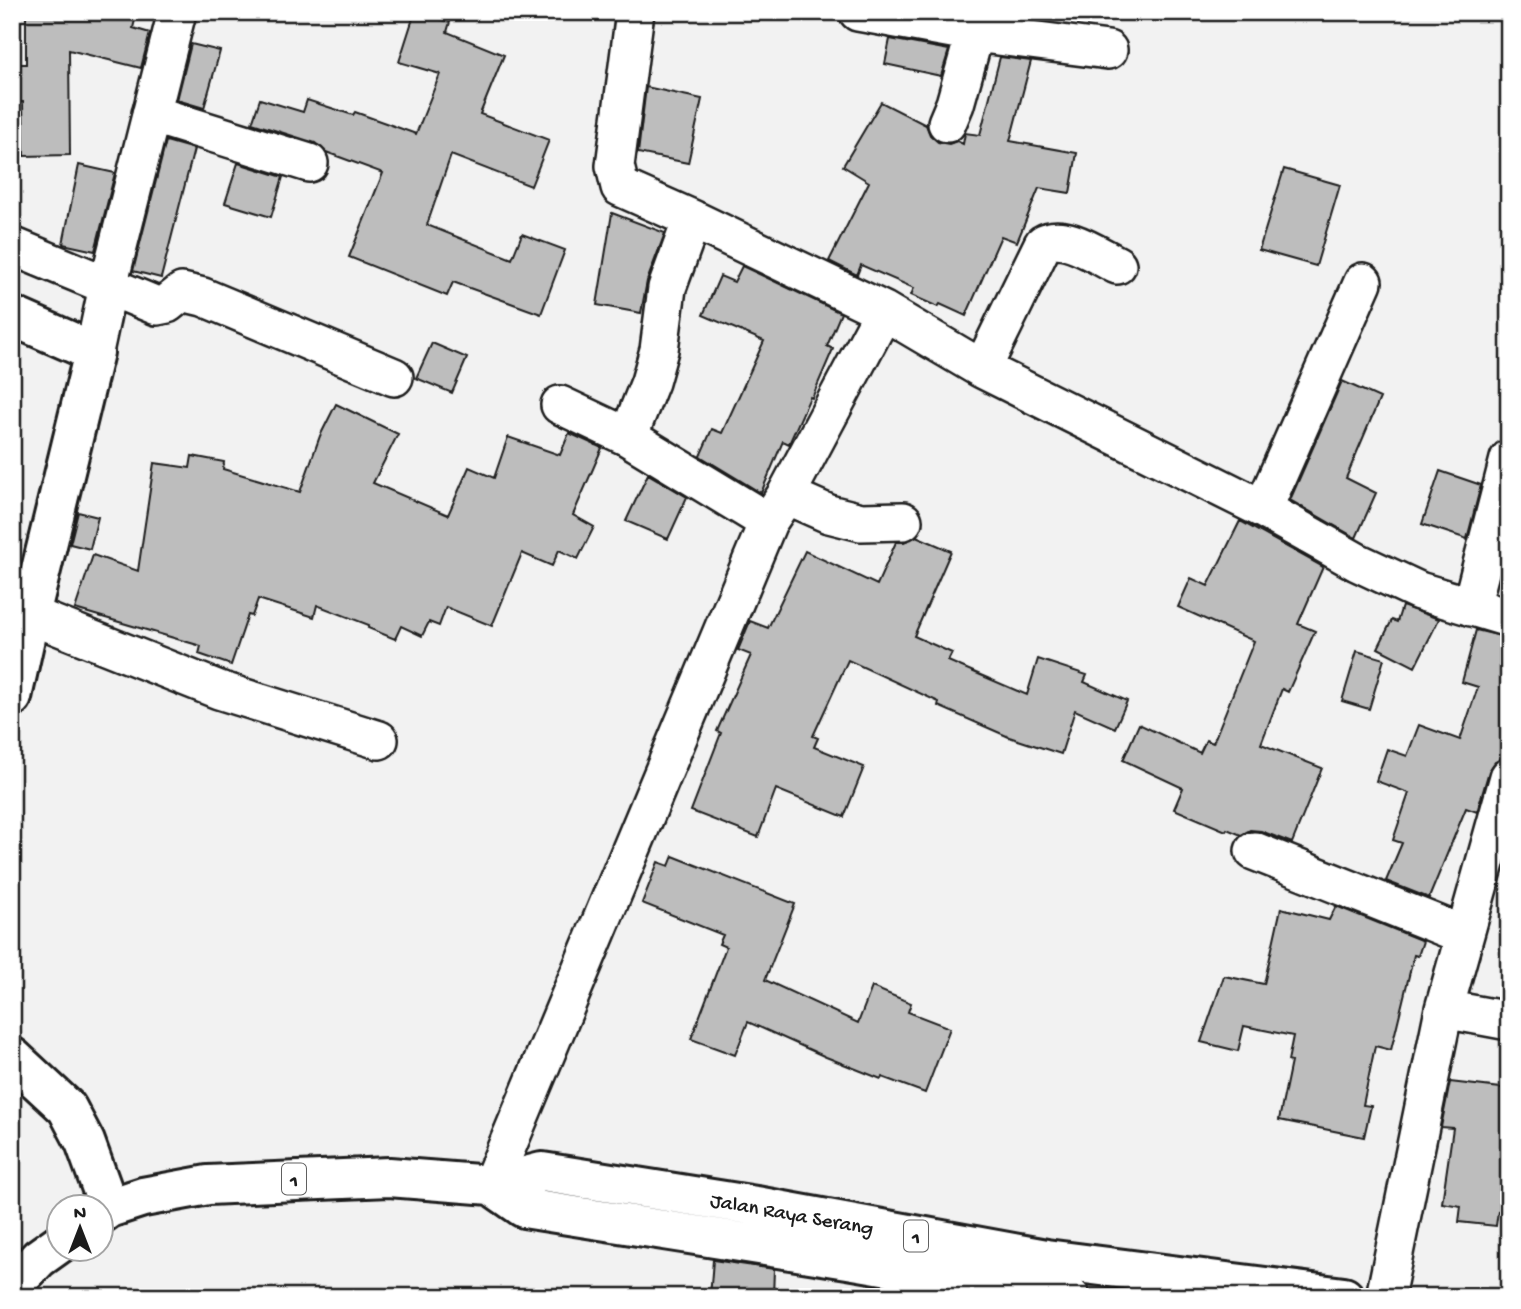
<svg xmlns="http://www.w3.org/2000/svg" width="1521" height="1309" viewBox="0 0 1521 1309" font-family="'Gochi Hand',sans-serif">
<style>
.building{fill:#bdbdbd;stroke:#1c1c1c;stroke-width:2}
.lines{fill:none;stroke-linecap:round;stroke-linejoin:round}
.street-casing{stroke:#1c1c1c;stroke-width:42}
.secondary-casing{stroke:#1c1c1c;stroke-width:44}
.highway-casing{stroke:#1c1c1c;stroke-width:44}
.street{stroke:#fff;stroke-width:37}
.secondary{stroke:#fff;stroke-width:38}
.highway{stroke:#fff;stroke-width:38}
.labels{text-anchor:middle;stroke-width:5;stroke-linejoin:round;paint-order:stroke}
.shield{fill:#fff;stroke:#606060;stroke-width:2}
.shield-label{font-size:19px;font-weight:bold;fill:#1c1c1c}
.street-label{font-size:21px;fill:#1c1c1c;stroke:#fff}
</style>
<rect width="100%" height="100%" fill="#f2f2f2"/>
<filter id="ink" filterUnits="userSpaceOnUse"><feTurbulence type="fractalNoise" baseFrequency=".0143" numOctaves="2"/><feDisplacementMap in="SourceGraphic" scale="14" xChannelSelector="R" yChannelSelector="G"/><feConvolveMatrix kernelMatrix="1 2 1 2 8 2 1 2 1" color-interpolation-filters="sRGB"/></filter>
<g filter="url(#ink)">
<path class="building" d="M 26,12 L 137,12 L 133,28 L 150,33 L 141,68 L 69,50 L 70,155 L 24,156 L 23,102 L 18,102 L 16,64 L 26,64 Z
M 415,12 L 450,22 L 447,32 L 504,55 L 480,114 L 549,140 L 531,186 L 451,155 L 427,225 L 512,259 L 522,234 L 565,250 L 541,314 L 453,282 L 447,296 L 349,257 L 383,173 L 326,152 L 315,143 L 252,123 L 260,99 L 303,112 L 307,100 L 353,115 L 355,112 L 416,134 L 440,74 L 399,62 Z
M 890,39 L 949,50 L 941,76 L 885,64 Z
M 191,44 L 220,51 L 204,108 L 177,100 Z
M 1000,57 L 1031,61 L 1010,141 L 1077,153 L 1070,193 L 1039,188 L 1017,242 L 1001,236 L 966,316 L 940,304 L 938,307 L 911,295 L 914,288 L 861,265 L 857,275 L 829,261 L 869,182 L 843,166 L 881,102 L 926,125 L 930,135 L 938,142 L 949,144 L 957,141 L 963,144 L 965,133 L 980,135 Z
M 646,87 L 702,99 L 688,163 L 638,153 Z
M 166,141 L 194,149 L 161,278 L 133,271 Z
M 238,163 L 283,177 L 271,217 L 225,203 Z
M 79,165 L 115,173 L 95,251 L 63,244 Z
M 1284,169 L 1340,185 L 1316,266 L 1259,250 Z
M 612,213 L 665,233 L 647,281 L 641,313 L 597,305 Z
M 742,266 L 841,313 L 827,346 L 833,349 L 812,398 L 810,397 L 789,444 L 783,441 L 761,493 L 700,456 L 712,429 L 722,433 L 764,341 L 703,315 L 720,276 L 734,282 Z
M 432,343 L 467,358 L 452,393 L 416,378 Z
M 1342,381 L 1380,398 L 1346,478 L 1376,493 L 1356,538 L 1290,500 Z
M 336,404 L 398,434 L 373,483 L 448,515 L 469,467 L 494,478 L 508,437 L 560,455 L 569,433 L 602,448 L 573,515 L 594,527 L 578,559 L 559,550 L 552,566 L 522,553 L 492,626 L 446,607 L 439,626 L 429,622 L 422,636 L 401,626 L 395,639 L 368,628 L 369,625 L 317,605 L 314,617 L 258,599 L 252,616 L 248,615 L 231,665 L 199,654 L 201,646 L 75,609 L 93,555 L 138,571 L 154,463 L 190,468 L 192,456 L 224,462 L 223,469 L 300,492 L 320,436 Z
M 1440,471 L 1481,485 L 1467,539 L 1422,524 Z
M 648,474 L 687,497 L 668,539 L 626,521 Z
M 78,512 L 98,517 L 90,549 L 70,544 Z
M 1240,521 L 1323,567 L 1298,624 L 1315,631 L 1288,692 L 1282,689 L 1261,744 L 1322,768 L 1292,843 L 1261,831 L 1250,830 L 1241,835 L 1227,829 L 1226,831 L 1174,809 L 1183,788 L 1123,760 L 1139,724 L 1200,753 L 1206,740 L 1213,743 L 1254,641 L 1178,607 L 1191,578 L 1208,586 Z
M 916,536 L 951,551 L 914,636 L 952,653 L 948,661 L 1027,695 L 1038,659 L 1087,675 L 1084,682 L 1127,701 L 1115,728 L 1075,710 L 1061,754 L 1009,737 L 938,706 L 939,702 L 848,660 L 813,736 L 818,738 L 814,747 L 864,767 L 844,817 L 776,789 L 758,837 L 691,811 L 721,733 L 717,731 L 751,655 L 738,650 L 750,621 L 768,628 L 805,551 L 877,585 L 896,542 L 904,542 Z
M 1402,606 L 1439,619 L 1415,667 L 1378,648 L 1392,620 L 1397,622 Z
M 1476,630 L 1509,638 L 1509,757 L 1495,762 L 1489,771 L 1477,812 L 1466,808 L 1429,898 L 1386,881 L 1402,843 L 1393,840 L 1409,793 L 1376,781 L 1387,749 L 1407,756 L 1419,725 L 1460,740 L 1478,687 L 1462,682 Z
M 1357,651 L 1384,659 L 1369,709 L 1342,701 Z
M 673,856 L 795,904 L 765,980 L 858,1023 L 872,987 L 911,1003 L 908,1012 L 950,1028 L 925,1093 L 882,1077 L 881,1079 L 826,1057 L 748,1022 L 735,1055 L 691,1039 L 726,947 L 719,944 L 723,935 L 642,903 L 658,862 L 669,866 Z
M 1336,906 L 1423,941 L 1418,956 L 1414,955 L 1391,1050 L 1375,1046 L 1363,1105 L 1371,1106 L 1364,1137 L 1279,1120 L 1291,1062 L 1288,1061 L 1293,1036 L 1244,1026 L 1238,1051 L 1201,1042 L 1224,976 L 1264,984 L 1281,908 L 1329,920 Z
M 1450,1082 L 1509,1089 L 1509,1213 L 1498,1211 L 1496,1226 L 1459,1222 L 1461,1206 L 1442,1203 L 1453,1128 L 1441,1127 Z
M 713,1260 L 774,1269 L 773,1297 L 710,1297 Z"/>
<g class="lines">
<defs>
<path id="street" d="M 635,12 L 615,166 L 620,187 L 692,219 L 884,311 L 982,369 L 1263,509 L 1357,562 L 1419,591 L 1509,618
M 858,12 L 975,33 L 1108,50
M 151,114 L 309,163
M 947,123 L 955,104 L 975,33
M 692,219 L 667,288 L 659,350 L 650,382 L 628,437 L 768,522
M 12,246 L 157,306 L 167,304 L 182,292 L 203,297 L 394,377
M 94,352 L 108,286 L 177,12
M 982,369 L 1043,244 C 1063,231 1097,255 1117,265
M 560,405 L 628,437
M 786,495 L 829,514 L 861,522 L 903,521
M 1263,509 L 1363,282
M 1471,607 L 1509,459
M 30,615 L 219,690 L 379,740
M 1254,851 L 1464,935
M 1444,1009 L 1509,1021
M 491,1185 L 768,522 L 786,495 L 884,311
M 1385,1297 L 1444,1009 L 1509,777"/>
<path id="secondary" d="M 12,316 L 94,352 L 30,615 L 12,697
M 12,1057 L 67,1108 L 85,1142 L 109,1208"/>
<path id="highway" d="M 491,1185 L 524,1208 L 848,1259 L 1070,1297
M 102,1213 L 109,1208 L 143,1197 L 208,1185 L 389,1177 L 491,1185 L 542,1172 L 756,1206 L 1046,1259 L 1344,1297
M 12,1286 L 39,1258 L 60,1243"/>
</defs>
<use href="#street" class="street-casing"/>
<use href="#secondary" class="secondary-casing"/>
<use href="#highway" class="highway-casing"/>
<use href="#street" class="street"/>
<use href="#secondary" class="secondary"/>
<use href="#highway" class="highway"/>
</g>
</g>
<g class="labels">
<g class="shield">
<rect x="282" y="1163.5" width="24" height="31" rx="5"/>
<rect x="904" y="1220.5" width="24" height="31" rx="5"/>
</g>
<g class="shield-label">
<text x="294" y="1186">1</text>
<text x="916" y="1243">1</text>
</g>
<g class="street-label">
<text transform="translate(792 1213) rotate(10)" y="7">Jalan Raya Serang</text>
</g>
</g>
<rect width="1521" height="1309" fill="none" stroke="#fff" stroke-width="42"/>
<rect x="21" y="21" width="1479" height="1267" fill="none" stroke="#1c1c1c" stroke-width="2.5" filter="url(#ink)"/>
<g transform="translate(80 1228)"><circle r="33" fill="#ffffff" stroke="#a4a4a4" stroke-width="2"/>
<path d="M0-5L12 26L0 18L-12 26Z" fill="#1c1c1c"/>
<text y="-10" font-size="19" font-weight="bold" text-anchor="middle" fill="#1c1c1c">N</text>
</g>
</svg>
